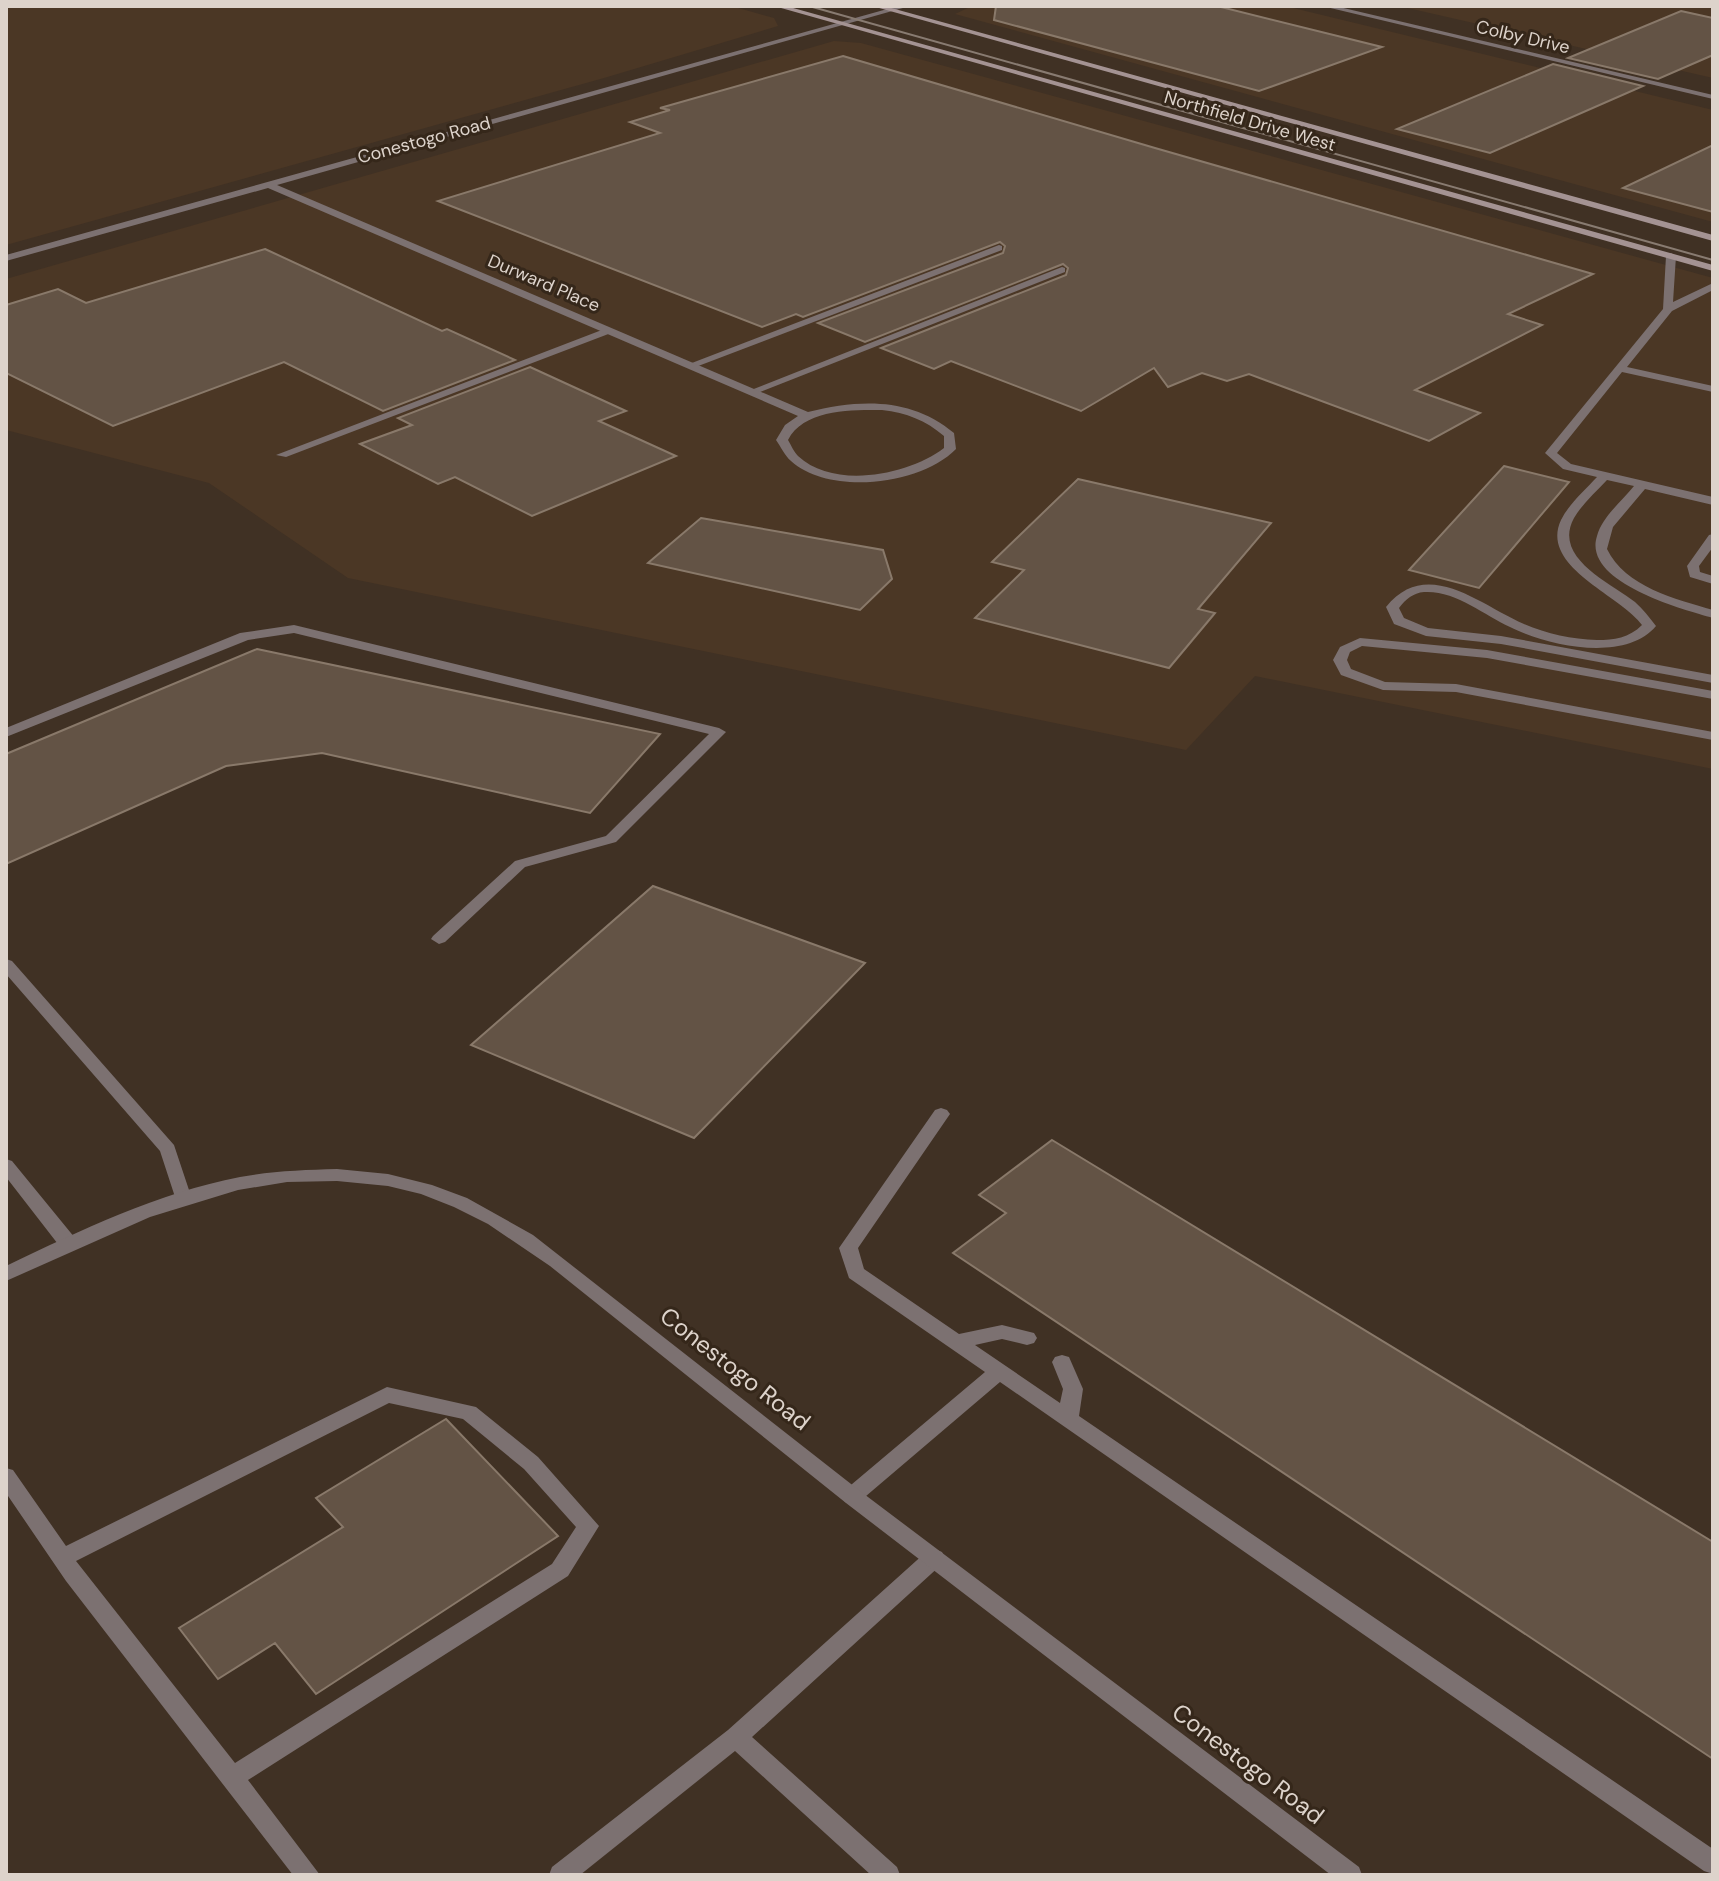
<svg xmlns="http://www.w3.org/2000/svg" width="1719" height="1881" viewBox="0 0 1719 1881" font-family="'DM Sans',sans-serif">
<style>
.built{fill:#4b3725}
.building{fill:#635345;stroke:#89796a;stroke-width:2}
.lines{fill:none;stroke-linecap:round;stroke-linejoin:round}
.lane{fill:#7c7171;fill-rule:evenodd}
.street{fill:#7c7171;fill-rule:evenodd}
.secondary{fill:#a49393;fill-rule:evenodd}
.tram{stroke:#887b71;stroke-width:2}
.labels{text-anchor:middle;stroke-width:6;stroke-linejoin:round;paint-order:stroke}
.far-street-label{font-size:18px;fill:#ddd3cb;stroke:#35271a}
.near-street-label{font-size:24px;fill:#ddd3cb;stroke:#35271a}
</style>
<rect width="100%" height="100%" fill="#403124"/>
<path class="built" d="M 6,6 L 731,6 L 774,18 L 778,26 L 604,78 L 6,245 Z
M 972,6 L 1285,6 L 1713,110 L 1713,222 L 955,14 Z
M 1399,6 L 1713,6 L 1713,78 Z
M 834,41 L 861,43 L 1713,278 L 1713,769 L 1255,676 L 1186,750 L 348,578 L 209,483 L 6,430 L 6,279 Z"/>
<path class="building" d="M 996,6 L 1217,6 L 1382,47 L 1259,91 L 994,20 Z
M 1681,11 L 1713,18 L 1713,55 L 1658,79 L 1568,58 Z
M 843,56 L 1155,148 L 1593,274 L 1508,314 L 1542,325 L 1415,390 L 1480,413 L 1429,441 L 1249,374 L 1227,381 L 1202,373 L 1168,387 L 1154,368 L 1081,411 L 951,361 L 934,369 L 881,348 L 1066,275 L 1068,268 L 1063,264 L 865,342 L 818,323 L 1003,253 L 1005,246 L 1000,242 L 803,317 L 796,314 L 762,327 L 438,201 L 660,133 L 630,122 L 670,110 L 660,108 Z
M 1553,64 L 1643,86 L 1490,153 L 1397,129 Z
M 1713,145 L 1713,212 L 1623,188 Z
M 265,249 L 442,331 L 447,329 L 515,360 L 383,411 L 284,362 L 113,426 L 6,373 L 6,305 L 58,289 L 86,303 Z
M 530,367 L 626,411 L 599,421 L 676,456 L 532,516 L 455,477 L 438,484 L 360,444 L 412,425 L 398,418 Z
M 1504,466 L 1569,482 L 1479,588 L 1409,570 Z
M 1078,479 L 1271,523 L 1198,609 L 1215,613 L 1169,668 L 975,618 L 1024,570 L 992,562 Z
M 701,518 L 883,550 L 892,579 L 860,610 L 648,563 Z
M 257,649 L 660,734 L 590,813 L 322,753 L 226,766 L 6,864 L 6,754 Z
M 653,886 L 865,963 L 694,1138 L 471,1045 Z
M 1052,1140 L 1713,1542 L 1713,1759 L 953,1253 L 1006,1213 L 979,1195 Z
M 446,1419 L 558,1536 L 316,1694 L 275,1643 L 218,1679 L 179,1628 L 343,1527 L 316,1498 Z"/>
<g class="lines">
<path class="lane" d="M 999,245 L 1002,246 L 1002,250 L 693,368 L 684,366 Z
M 1671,253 L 1676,256 L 1673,302 L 1713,283 L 1713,290 L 1672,311 L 1627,367 L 1713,386 L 1713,392 L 1622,372 L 1557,453 L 1571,464 L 1713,497 L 1713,505 L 1645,489 L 1613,527 L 1607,549 C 1625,587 1676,599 1713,610 L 1713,618 C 1681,609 1582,582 1597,536 C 1602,517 1622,501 1634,486 L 1607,480 C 1596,492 1582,504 1574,518 C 1552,558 1611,583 1635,602 C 1643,609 1649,617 1656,626 C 1625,663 1548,646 1510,627 C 1484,615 1455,590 1424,592 C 1413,593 1406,599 1399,608 L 1404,618 L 1428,628 L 1501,636 L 1713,675 L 1713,683 L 1501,644 L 1426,636 L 1394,624 L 1386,607 C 1427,556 1480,605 1524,624 C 1547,634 1572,639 1597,640 C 1614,640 1629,638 1642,625 C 1621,595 1539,567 1561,520 C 1569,504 1584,491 1597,477 L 1563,469 L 1545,453 L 1663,309 L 1666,256 Z
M 1062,267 L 1065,268 L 1065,272 L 755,394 L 746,392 Z
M 607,328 L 612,331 L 611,333 L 286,457 L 276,455 Z
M 1713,534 L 1713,547 L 1699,566 L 1700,572 L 1713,576 L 1713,584 L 1690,577 L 1687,566 L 1709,535 Z
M 294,625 L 719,728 L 726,732 L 616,842 L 525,867 L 445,942 L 439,944 L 431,939 L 433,936 L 515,861 L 606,836 L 709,734 L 294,633 L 248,640 L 6,737 L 6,728 L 240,633 Z
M 1360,638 L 1487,650 L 1713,691 L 1713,699 L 1487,658 L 1362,646 L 1350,652 L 1347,660 L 1351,669 L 1385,682 L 1456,684 L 1713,732 L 1713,740 L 1456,692 L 1383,690 L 1341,675 L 1333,660 L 1340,647 Z
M 6,959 L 12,961 L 174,1145 L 191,1196 L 188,1200 L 176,1200 L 160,1151 L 6,974 Z
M 941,1108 L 947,1110 L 950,1114 L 858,1248 L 864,1269 L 959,1334 L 1002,1325 L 1034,1333 L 1037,1338 L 1034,1343 L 1027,1345 L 1002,1339 L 975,1345 L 1060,1403 L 1063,1389 L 1052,1362 L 1055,1357 L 1062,1355 L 1069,1357 L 1083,1389 L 1079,1416 L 1713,1849 L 1713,1874 L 1704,1871 L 1000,1382 L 859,1502 L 852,1504 L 845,1502 L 841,1496 L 845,1490 L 985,1372 L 849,1278 L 839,1248 L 935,1110 Z
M 6,1159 L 12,1161 L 75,1238 L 77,1243 L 75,1248 L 61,1248 L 6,1177 Z
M 387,1387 L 476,1407 L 538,1457 L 599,1526 L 568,1576 L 248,1780 L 320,1875 L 293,1875 L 66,1581 L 6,1493 L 6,1468 L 13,1470 L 66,1546 ZM 389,1403 L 463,1419 L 524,1469 L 576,1527 L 552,1564 L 235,1763 L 76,1561 Z
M 934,1549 L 942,1552 L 945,1558 L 942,1564 L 752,1737 L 897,1867 L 900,1875 L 871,1875 L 735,1751 L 580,1875 L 549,1875 L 552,1867 L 728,1730 L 926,1552 Z"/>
<path class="street" d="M 898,6 L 910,6 L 277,185 L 808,412 C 860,399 911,397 954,433 L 956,449 C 921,485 830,496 791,461 C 785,456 781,447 776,440 L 785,425 L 798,416 L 268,188 L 6,261 L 6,255 ZM 882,410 C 907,413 925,420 944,436 L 944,448 C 909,475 834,490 798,456 C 794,452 791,445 788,440 C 804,409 851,410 882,410 Z
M 1322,6 L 1335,6 L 1713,95 L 1713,99 Z
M 337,1169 L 388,1174 L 432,1185 L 467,1198 L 533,1235 L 860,1491 L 1359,1867 L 1362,1875 L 1331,1875 L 846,1503 L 550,1266 L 488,1224 L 454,1207 L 421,1194 L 388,1186 L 337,1181 L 287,1182 L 238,1190 L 150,1217 L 6,1281 L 6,1266 C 81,1230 158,1193 240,1177 C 272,1171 304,1170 337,1169 Z"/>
<path class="secondary" d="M 774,6 L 786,6 L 1713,265 L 1713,271 Z
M 872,6 L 884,6 L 1713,235 L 1713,241 Z"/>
<path class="tram" d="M 809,6 L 1713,260"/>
</g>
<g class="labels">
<g class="far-street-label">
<text transform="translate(1523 37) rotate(13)" y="6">Colby Drive</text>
<text transform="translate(1250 121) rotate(16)" y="6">Northfield Drive West</text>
<text transform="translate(424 140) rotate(-15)" y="6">Conestogo Road</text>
<text transform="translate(544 283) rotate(23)" y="6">Durward Place</text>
</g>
<g class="near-street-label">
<text transform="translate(735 1369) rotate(38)" y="8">Conestogo Road</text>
<text transform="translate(1248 1764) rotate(37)" y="8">Conestogo Road</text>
</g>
</g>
<rect width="1719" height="1881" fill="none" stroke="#ddd3cb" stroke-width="16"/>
</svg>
